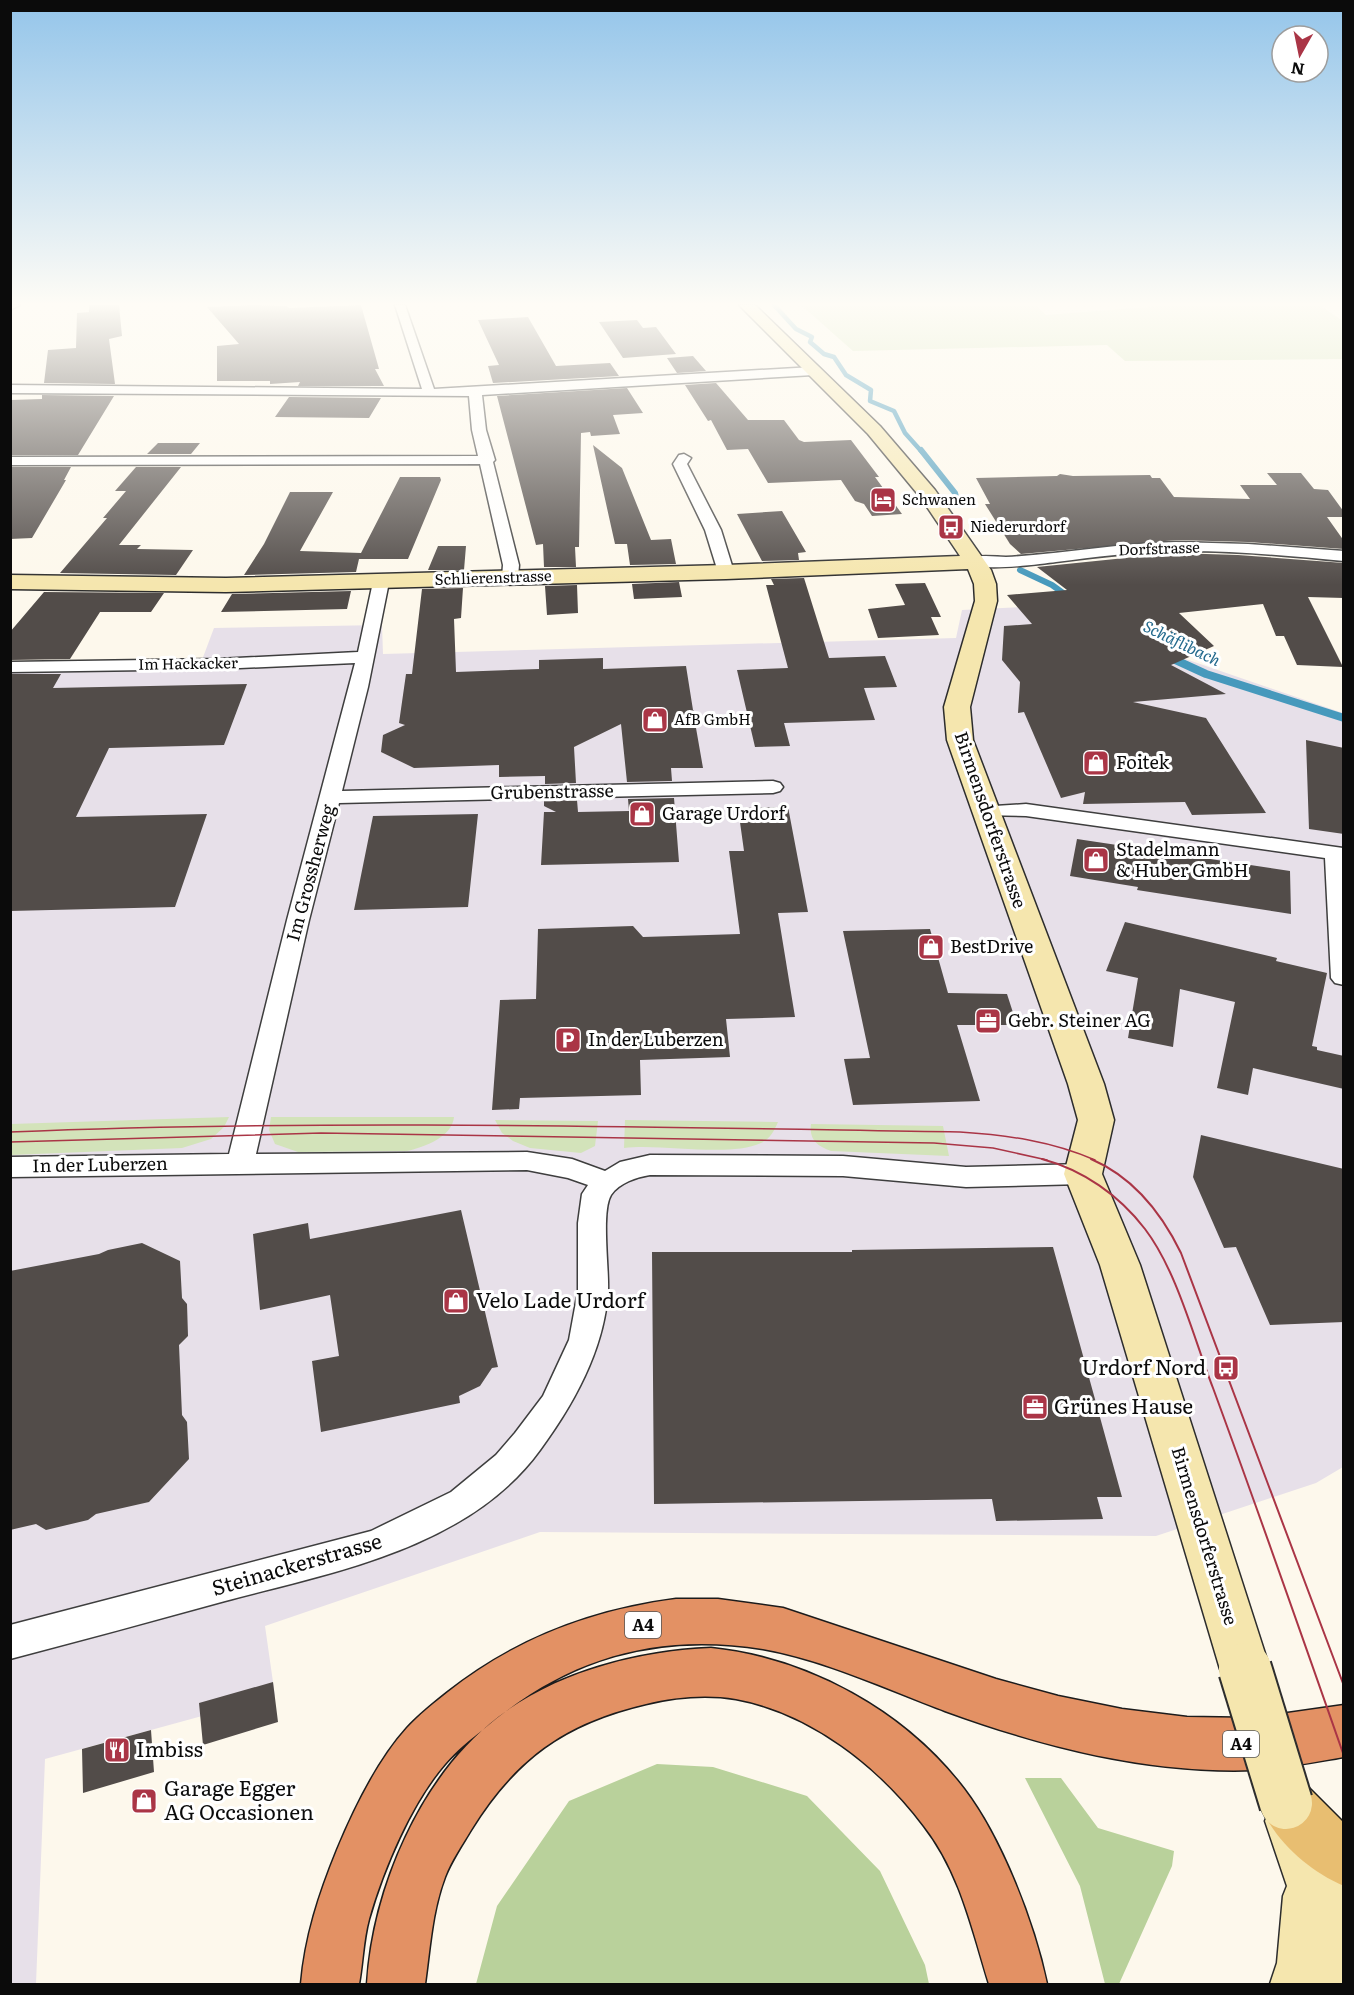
<svg xmlns="http://www.w3.org/2000/svg" width="1354" height="1995" viewBox="0 0 1354 1995" font-family="Literata,serif">
<style>
.industrial{fill:#e7e0e9}
.green{fill:#d3e3ba}
.forest{fill:#b9d19b}
.lines{fill:none;stroke-linecap:round;stroke-linejoin:round}
.stream-far2{stroke:#4699bc;stroke-width:4.5}
.stream-far1{stroke:#4699bc;stroke-width:6}
.stream{stroke:#4699bc;stroke-width:8}
.building{fill:#524c49}
.street-casing{stroke:#3e3e3e;stroke-width:3}
.secondary-casing{stroke:#2d2d2d;stroke-width:3}
.primary-casing{stroke:#1c1c1c;stroke-width:3}
.highway-casing{stroke:#1c1c1c;stroke-width:3}
.street{fill:#fff;fill-rule:evenodd}
.secondary{fill:#f5e6ae;fill-rule:evenodd}
.primary{fill:#e8be71;fill-rule:evenodd}
.highway{fill:#e39164;fill-rule:evenodd}
.tram-far1{stroke:#aa3546;stroke-width:1.5}
.tram{stroke:#aa3546;stroke-width:2}
.secondary-bridge-casing{stroke:#2d2d2d;stroke-width:56;stroke-linecap:butt}
.secondary-bridge{stroke:#f5e6ae;stroke-width:52}
.labels{text-anchor:middle;stroke-width:6;stroke-linejoin:round;paint-order:stroke}
.far-poi-label{font-size:15px;fill:#0b0b0b;stroke:#fff;text-anchor:start}
.far-street-label{font-size:15px;fill:#0b0b0b;stroke:#fff}
.far-water-label{font-size:16px;font-style:italic;fill:#246a8d;stroke:#fff}
.shield{fill:#fff;stroke:#545454;stroke-width:1.5}
.shield-label{font-size:16px;font-weight:bold;fill:#0b0b0b}
.poi-label{font-size:18px;fill:#0b0b0b;stroke:#fff;text-anchor:start}
.street-label{font-size:18px;fill:#0b0b0b;stroke:#fff}
.near-poi-label{font-size:21px;fill:#0b0b0b;stroke:#fff;text-anchor:start}
.near-street-label{font-size:21px;fill:#0b0b0b;stroke:#fff}
</style>
<rect width="100%" height="100%" fill="#fdf8ec"/>
<path class="industrial" d="M 1089,604 L 1174,655 L 1343,713 L 1343,1467 L 1316,1483 L 1156,1536 L 540,1532 L 265,1626 L 275,1696 L 45,1759 L 36,1984 L 11,1984 L 10,664 L 202,660 L 214,628 L 382,625 L 383,654 L 956,638 L 962,610 Z"/>
<path class="green" d="M 801,305 L 1036,305 L 1046,315 L 1174,305 L 1319,305 L 1343,321 L 1343,359 L 1125,361 L 1107,345 L 853,351 Z
M 229,1117 L 224,1127 L 211,1139 L 182,1148 L 11,1155 L 11,1124 Z
M 271,1117 L 454,1117 C 452,1137 425,1147 407,1151 L 298,1152 L 275,1144 L 269,1130 Z
M 495,1120 L 598,1121 L 595,1146 L 581,1153 L 530,1148 L 513,1141 L 502,1133 Z
M 625,1120 L 778,1122 C 774,1131 770,1139 761,1143 C 729,1158 661,1143 624,1148 Z
M 811,1124 L 943,1126 L 949,1156 L 831,1151 C 817,1146 809,1140 811,1124 Z"/>
<path class="forest" d="M 657,1764 L 713,1767 L 807,1796 L 880,1871 L 925,1965 L 929,1984 L 476,1984 L 497,1906 L 569,1801 Z
M 1025,1778 L 1061,1778 L 1098,1828 L 1174,1851 L 1172,1866 L 1119,1984 L 1105,1984 L 1080,1886 Z"/>
<g class="lines">
<path class="stream-far2" d="M 774,305 L 796,329 L 812,337 L 810,342 L 824,354 L 834,357 L 846,375 L 871,390 L 870,401 L 894,411 L 905,433 L 922,452"/>
<path class="stream-far1" d="M 921,450 L 955,493 L 958,505
M 1020,570 L 1052,585 L 1070,598"/>
<path class="stream" d="M 1169,657 L 1206,674 L 1344,718"/>
</g>
<path class="building" d="M 89,305 L 119,305 L 122,336 L 109,339 L 115,384 L 44,383 L 48,350 L 76,348 L 77,313 L 89,312 Z
M 253,305 L 287,306 L 289,308 L 361,305 L 379,369 L 375,369 L 384,386 L 298,386 L 300,382 L 270,384 L 270,381 L 217,381 L 217,346 L 239,344 L 207,307 Z
M 528,317 L 556,366 L 610,363 L 619,376 L 493,383 L 488,366 L 499,365 L 478,320 Z
M 637,320 L 643,328 L 656,327 L 676,354 L 623,358 L 599,322 Z
M 693,356 L 706,371 L 677,373 L 667,358 Z
M 716,383 L 748,420 L 784,420 L 799,440 L 804,442 L 851,440 L 879,477 L 875,477 L 902,514 L 872,516 L 864,504 L 855,501 L 841,480 L 768,483 L 748,449 L 727,450 L 711,420 L 708,421 L 685,385 Z
M 627,388 L 643,413 L 613,415 L 620,434 L 591,436 L 590,432 L 581,433 L 579,547 L 575,547 L 576,567 L 544,567 L 543,544 L 536,545 L 497,396 Z
M 42,395 L 114,396 L 78,455 L 10,455 L 10,400 L 42,399 Z
M 289,397 L 381,398 L 369,418 L 275,417 Z
M 158,443 L 200,443 L 191,454 L 147,454 Z
M 593,445 L 622,468 L 651,540 L 671,539 L 676,564 L 630,565 L 627,544 L 615,544 Z
M 10,467 L 71,467 L 64,480 L 66,480 L 32,538 L 10,539 Z
M 136,467 L 181,467 L 119,545 L 141,545 L 137,549 L 193,550 L 176,575 L 60,573 L 107,518 L 103,518 L 126,491 L 115,491 Z
M 1267,473 L 1301,473 L 1314,489 L 1328,490 L 1344,512 L 1344,517 L 1327,517 L 1344,541 L 1344,549 L 1248,542 L 1176,540 L 1021,554 L 1010,544 L 985,504 L 990,504 L 976,478 L 1057,476 L 1060,474 L 1073,476 L 1150,475 L 1152,478 L 1160,478 L 1174,497 L 1250,499 L 1240,485 L 1277,485 Z
M 400,477 L 440,477 L 441,480 L 408,559 L 359,559 L 356,572 L 244,575 L 264,544 L 290,492 L 333,492 L 300,551 L 361,553 Z
M 782,511 L 806,552 L 798,553 L 799,560 L 762,561 L 737,514 Z
M 438,546 L 466,546 L 464,570 L 428,570 Z
M 1174,553 L 1238,555 L 1344,563 L 1344,598 L 1308,597 L 1343,667 L 1297,665 L 1284,636 L 1276,636 L 1263,604 L 1179,613 L 1214,646 L 1171,665 L 1226,694 L 1133,702 L 1206,718 L 1266,813 L 1192,815 L 1185,802 L 1083,804 L 1085,792 L 1061,798 L 1024,712 L 1018,713 L 1020,682 L 1002,660 L 1004,626 L 1032,624 L 1007,595 L 1067,590 L 1037,567 Z
M 804,578 L 829,658 L 885,656 L 897,687 L 864,688 L 875,720 L 784,723 L 790,746 L 755,747 L 737,670 L 788,668 L 766,585 L 774,585 L 771,579 Z
M 679,582 L 682,597 L 634,599 L 632,584 Z
M 925,583 L 941,617 L 931,617 L 939,635 L 878,638 L 868,609 L 905,605 L 895,584 Z
M 577,585 L 578,613 L 547,615 L 545,586 Z
M 463,588 L 461,618 L 454,619 L 456,672 L 539,669 L 539,660 L 603,658 L 603,669 L 686,666 L 693,710 L 699,718 L 696,728 L 703,768 L 671,768 L 672,781 L 627,782 L 621,724 L 574,747 L 576,783 L 545,784 L 545,776 L 499,777 L 499,765 L 414,768 L 381,752 L 383,735 L 405,725 L 399,723 L 406,674 L 412,674 L 422,589 Z
M 351,591 L 347,609 L 221,612 L 232,594 Z
M 44,592 L 164,593 L 151,612 L 100,612 L 70,659 L 10,660 L 10,632 Z
M 10,674 L 61,674 L 53,688 L 247,684 L 224,745 L 109,748 L 76,817 L 207,814 L 175,907 L 10,911 Z
M 1306,740 L 1344,748 L 1344,834 L 1309,829 Z
M 674,798 L 679,862 L 541,865 L 544,812 L 556,812 L 544,806 L 544,801 L 577,800 L 578,812 L 629,811 L 628,799 Z
M 788,807 L 808,912 L 778,913 L 795,1017 L 726,1019 L 730,1057 L 640,1060 L 641,1095 L 520,1098 L 519,1109 L 492,1110 L 500,1000 L 536,999 L 538,929 L 633,926 L 643,937 L 740,934 L 729,851 L 744,851 L 738,808 Z
M 478,814 L 468,907 L 354,910 L 373,816 Z
M 1077,839 L 1290,871 L 1291,914 L 1137,890 L 1138,887 L 1070,876 Z
M 1125,922 L 1277,958 L 1276,961 L 1327,973 L 1312,1046 L 1317,1047 L 1317,1050 L 1344,1056 L 1344,1089 L 1253,1068 L 1248,1095 L 1217,1088 L 1235,1002 L 1180,989 L 1173,1047 L 1128,1038 L 1138,978 L 1106,971 Z
M 930,929 L 948,993 L 1007,994 L 1017,1025 L 957,1025 L 980,1101 L 853,1105 L 844,1059 L 870,1058 L 843,931 Z
M 1201,1135 L 1344,1169 L 1344,1322 L 1270,1325 L 1236,1247 L 1224,1248 L 1193,1177 Z
M 461,1210 L 498,1367 L 492,1368 L 480,1386 L 459,1396 L 460,1403 L 321,1432 L 312,1361 L 339,1356 L 330,1295 L 260,1310 L 253,1234 L 308,1223 L 310,1239 Z
M 142,1243 L 180,1261 L 182,1298 L 187,1304 L 188,1336 L 179,1345 L 182,1415 L 187,1422 L 189,1459 L 149,1502 L 96,1514 L 88,1520 L 46,1530 L 36,1524 L 10,1530 L 10,1271 L 99,1254 L 108,1250 Z
M 1053,1247 L 1122,1497 L 1097,1497 L 1103,1519 L 996,1521 L 992,1499 L 654,1504 L 652,1252 L 852,1252 L 852,1250 Z
M 273,1682 L 278,1722 L 203,1745 L 199,1703 Z
M 151,1730 L 154,1772 L 83,1793 L 82,1749 Z"/>
<g class="lines">
<defs>
<path id="street" d="M 395,305 L 405,305 L 434,389 L 813,367 L 819,371 L 813,375 L 482,395 L 486,430 L 495,460 L 493,462 L 519,565 L 518,577 L 510,582 L 502,577 L 503,565 L 480,464 L 10,465 L 10,457 L 478,456 L 472,430 L 469,396 L 10,393 L 10,385 L 422,389 Z
M 684,454 L 691,458 L 687,464 L 721,530 L 734,572 L 732,575 L 726,577 L 718,572 L 705,530 L 673,464 L 679,455 Z
M 1176,542 L 1248,544 L 1344,551 L 1344,561 C 1287,556 1231,550 1174,551 C 1134,552 1095,557 1056,562 C 1040,564 976,573 966,562 C 973,553 995,557 1006,557 C 1063,554 1119,543 1176,542 Z
M 381,577 L 389,582 L 368,687 L 342,791 L 773,781 L 780,783 L 783,787 L 780,791 L 773,793 L 339,803 L 309,920 L 256,1154 L 527,1152 L 572,1159 L 605,1171 L 620,1162 L 650,1155 L 843,1156 L 966,1167 L 1083,1164 L 1093,1167 L 1097,1174 L 1093,1181 L 1083,1184 L 966,1187 L 843,1176 L 650,1175 C 637,1177 619,1183 611,1195 C 601,1211 609,1269 608,1290 C 605,1348 574,1404 540,1450 C 469,1548 334,1572 225,1601 C 153,1621 82,1640 10,1659 L 10,1625 L 371,1531 L 451,1492 L 496,1455 L 515,1433 L 543,1396 L 569,1340 L 578,1291 L 578,1223 L 582,1194 L 588,1185 L 568,1178 L 527,1170 L 10,1177 L 10,1157 L 229,1154 L 287,920 L 355,663 L 218,669 L 10,672 L 10,662 L 218,659 L 358,652 L 373,582 Z
M 1026,804 L 1343,848 L 1344,985 L 1335,983 L 1331,978 L 1325,858 L 1026,816 L 979,815 L 976,811 L 979,807 Z"/>
<path id="secondary" d="M 10,305 L 20,305 L 10,310 Z
M 739,305 L 755,305 L 880,426 L 935,490 L 991,570 L 996,584 L 997,601 L 970,707 L 973,740 L 1104,1084 L 1114,1120 L 1102,1174 L 1140,1265 L 1270,1669 L 1263,1686 L 1245,1693 L 1227,1686 L 1220,1669 L 1100,1265 L 1064,1174 L 1078,1120 L 1068,1084 L 947,740 L 944,707 L 975,601 L 974,584 L 968,569 L 726,579 L 226,592 L 10,589 L 10,575 L 226,578 L 726,565 L 960,556 L 921,498 L 868,434 Z
M 1292,1794 L 1311,1802 L 1344,1887 L 1344,1984 L 1270,1984 L 1277,1963 L 1283,1896 L 1287,1886 L 1265,1821 L 1273,1802 Z"/>
<path id="primary" d="M 1286,1776 L 1305,1784 L 1344,1823 L 1344,1886 C 1307,1870 1274,1840 1259,1803 L 1267,1784 Z"/>
<path id="highway" d="M 676,1599 L 718,1599 L 783,1608 L 996,1679 L 1058,1696 L 1122,1709 L 1187,1717 L 1252,1718 L 1344,1705 L 1344,1757 C 1314,1762 1285,1768 1255,1770 C 1148,1774 1044,1747 945,1711 C 886,1689 825,1660 763,1649 C 656,1632 567,1658 485,1728 C 471,1739 456,1751 445,1764 C 411,1803 383,1870 369,1919 C 363,1941 363,1963 359,1984 L 301,1984 C 305,1937 319,1894 337,1850 C 354,1809 378,1760 407,1728 C 419,1715 434,1703 448,1692 C 515,1639 591,1610 676,1599 Z
M 711,1648 C 808,1658 905,1711 964,1789 C 1002,1839 1034,1923 1047,1984 L 989,1984 C 972,1929 960,1872 924,1826 C 879,1766 811,1713 736,1699 C 706,1694 675,1697 646,1704 C 564,1723 515,1759 471,1830 C 462,1845 451,1861 445,1877 C 432,1911 430,1949 425,1984 L 367,1984 C 373,1889 420,1777 498,1717 C 557,1672 638,1651 711,1648 Z"/>
</defs>
<use href="#street" class="street-casing"/>
<use href="#secondary" class="secondary-casing"/>
<use href="#primary" class="primary-casing"/>
<use href="#highway" class="highway-casing"/>
<use href="#street" class="street"/>
<use href="#secondary" class="secondary"/>
<use href="#primary" class="primary"/>
<use href="#highway" class="highway"/>
<path class="tram-far1" d="M 10,1132 C 327,1119 643,1127 960,1132 C 1007,1135 1051,1141 1095,1160
M 10,1142 L 321,1133 L 934,1143 L 993,1148 L 1047,1160"/>
<path class="tram" d="M 1042,1159 C 1083,1170 1119,1195 1145,1229 C 1177,1271 1194,1339 1213,1388 C 1258,1510 1301,1633 1344,1756
M 1091,1159 C 1133,1177 1162,1214 1181,1253 L 1344,1686"/>
<defs>
<path id="secondary-bridge" d="M 1245,1669 L 1286,1803"/>
</defs>
<use href="#secondary-bridge" class="secondary-bridge-casing"/>
<use href="#secondary-bridge" class="secondary-bridge"/>
</g>
<linearGradient id="sky" x2="0" y2="1"><stop stop-color="#94c5ea"/><stop offset="0.52" stop-color="#fefcf6"/><stop offset="1" stop-color="#fefcf6" stop-opacity="0"/></linearGradient>
<rect width="1354" height="585" fill="url(#sky)"/>
<defs>
<symbol id="hotel-square" viewBox="-11 -11 22 22"><rect x="-9" y="-9" width="18" height="18" rx="4" fill="#aa3546" stroke="#fff"/><path d="M-6-4.5h1.5V1H6V5H4.5V3h-9V5H-6ZM-4 0a1.8 1.8 0 1 1 3.6 0ZM.5 0V-2.5h3Q6-2.5 6 0Z" fill="#fff"/></symbol>
<symbol id="bus-square" viewBox="-11 -11 22 22"><rect x="-9" y="-9" width="18" height="18" rx="4" fill="#aa3546" stroke="#fff"/><path d="M-5-6H5V4H4V6H2V4H-2V6H-4V4H-5ZM-3.5-4V0h7V-4ZM-3.5 1.2v1.5H-2V1.2ZM2 1.2v1.5H3.5V1.2Z" fill="#fff"/></symbol>
<symbol id="shop-square" viewBox="-11 -11 22 22"><rect x="-9" y="-9" width="18" height="18" rx="4" fill="#aa3546" stroke="#fff"/><path d="M-5-2.5h2.3a2.7 3.5 0 0 1 5.4 0H5L5.5 6h-11ZM-1.5-2.5h3a1.5 2.3 0 0 0-3 0Z" fill="#fff"/></symbol>
<symbol id="office-square" viewBox="-11 -11 22 22"><rect x="-9" y="-9" width="18" height="18" rx="4" fill="#aa3546" stroke="#fff"/><path d="M-6-3h4V-5.5h4V-3h4V5H-6ZM-1-4.5V-3h2v-1.5ZM-6 0V1H6V0Z" fill="#fff"/></symbol>
<symbol id="parking-square" viewBox="-11 -11 22 22"><rect x="-9" y="-9" width="18" height="18" rx="4" fill="#aa3546" stroke="#fff"/><path d="M-3.5-5.5H1a3.5 3.5 0 0 1 0 7H-1V5.5H-3.5ZM-1-3.4V-.6H.8a1.4 1.4 0 0 0 0-2.8Z" fill="#fff"/></symbol>
<symbol id="restaurant-square" viewBox="-11 -11 22 22"><rect x="-9" y="-9" width="18" height="18" rx="4" fill="#aa3546" stroke="#fff"/><path d="M-5-6h1v4h1v-4h1v4h1v-4h1v5L-1.5 .5V6h-2V.5L-5-1ZM5-6V6H3V1.5H1.5Q1.5-4 5-6Z" fill="#fff"/></symbol>
</defs>
<g fill-rule="evenodd">
<use href="#hotel-square" x="868" y="485" width="30" height="30"/>
<use href="#bus-square" x="936" y="512" width="30" height="30"/>
<use href="#shop-square" x="640" y="705" width="30" height="30"/>
<use href="#shop-square" x="1081" y="748" width="30" height="30"/>
<use href="#shop-square" x="627" y="799" width="30" height="30"/>
<use href="#shop-square" x="1081" y="845" width="30" height="30"/>
<use href="#shop-square" x="916" y="932" width="30" height="30"/>
<use href="#office-square" x="973" y="1006" width="30" height="30"/>
<use href="#parking-square" x="553" y="1025" width="30" height="30"/>
<use href="#shop-square" x="441" y="1286" width="30" height="30"/>
<use href="#bus-square" x="1211" y="1353" width="30" height="30"/>
<use href="#office-square" x="1020" y="1392" width="30" height="30"/>
<use href="#restaurant-square" x="102" y="1735" width="30" height="30"/>
<use href="#shop-square" x="129" y="1786" width="30" height="30"/>
</g>
<g class="labels">
<g class="far-poi-label">
<text x="902" y="505">Schwanen</text>
<text x="970" y="532">Niederurdorf</text>
<text x="674" y="725">AfB GmbH</text>
</g>
<g class="far-street-label">
<text transform="translate(1159 549) rotate(-2)" y="5">Dorfstrasse</text>
<text transform="translate(493 578) rotate(-2)" y="5">Schlierenstrasse</text>
<text transform="translate(188 664) rotate(-1)" y="5">Im Hackacker</text>
</g>
<g class="far-water-label">
<text transform="translate(1182 643) rotate(26)" y="6">Schäflibach</text>
</g>
<g class="shield">
<rect x="625" y="1612" width="36" height="26" rx="4.5"/>
<rect x="1223" y="1731" width="36" height="26" rx="4.5"/>
</g>
<g class="shield-label">
<text x="643" y="1631">A4</text>
<text x="1241" y="1750">A4</text>
</g>
<g class="poi-label">
<text x="1116" y="769">Foitek</text>
<text x="662" y="820">Garage Urdorf</text>
<text x="1116" y="856">Stadelmann<tspan x="1116" dy="21">&amp; Huber GmbH</tspan></text>
<text x="950" y="953">BestDrive</text>
<text x="1008" y="1027">Gebr. Steiner AG</text>
<text x="588" y="1046">In der Luberzen</text>
</g>
<g class="street-label">
<text transform="translate(552 792) rotate(-1)" y="6">Grubenstrasse</text>
<text transform="translate(990 820) rotate(71)" y="6">Birmensdorferstrasse</text>
<text transform="translate(311 873) rotate(-75)" y="6">Im Grossherweg</text>
<text transform="translate(100 1165) rotate(-1)" y="6">In der Luberzen</text>
<text transform="translate(1204 1536) rotate(73)" y="6">Birmensdorferstrasse</text>
</g>
<g class="near-poi-label">
<text x="476" y="1308">Velo Lade Urdorf</text>
<text x="1206" y="1375" text-anchor="end">Urdorf Nord</text>
<text x="1054" y="1414">Grünes Hause</text>
<text x="136" y="1757">Imbiss</text>
<text x="164" y="1796">Garage Egger<tspan x="164" dy="24">AG Occasionen</tspan></text>
</g>
<g class="near-street-label">
<text transform="translate(297 1565) rotate(-16)" y="7">Steinackerstrasse</text>
</g>
</g>
<rect width="1354" height="1995" fill="none" stroke="#0b0b0b" stroke-width="24"/>
<g transform="translate(1300 54) rotate(189)"><circle r="28" fill="#ffffff" stroke="#9d9d9d" stroke-width="1.5"/>
<path d="M0-4.5L10 22L0 15L-10 22Z" fill="#aa3546"/>
<text y="-9" font-size="16" font-weight="bold" text-anchor="middle" fill="#0b0b0b">N</text>
</g>
</svg>
